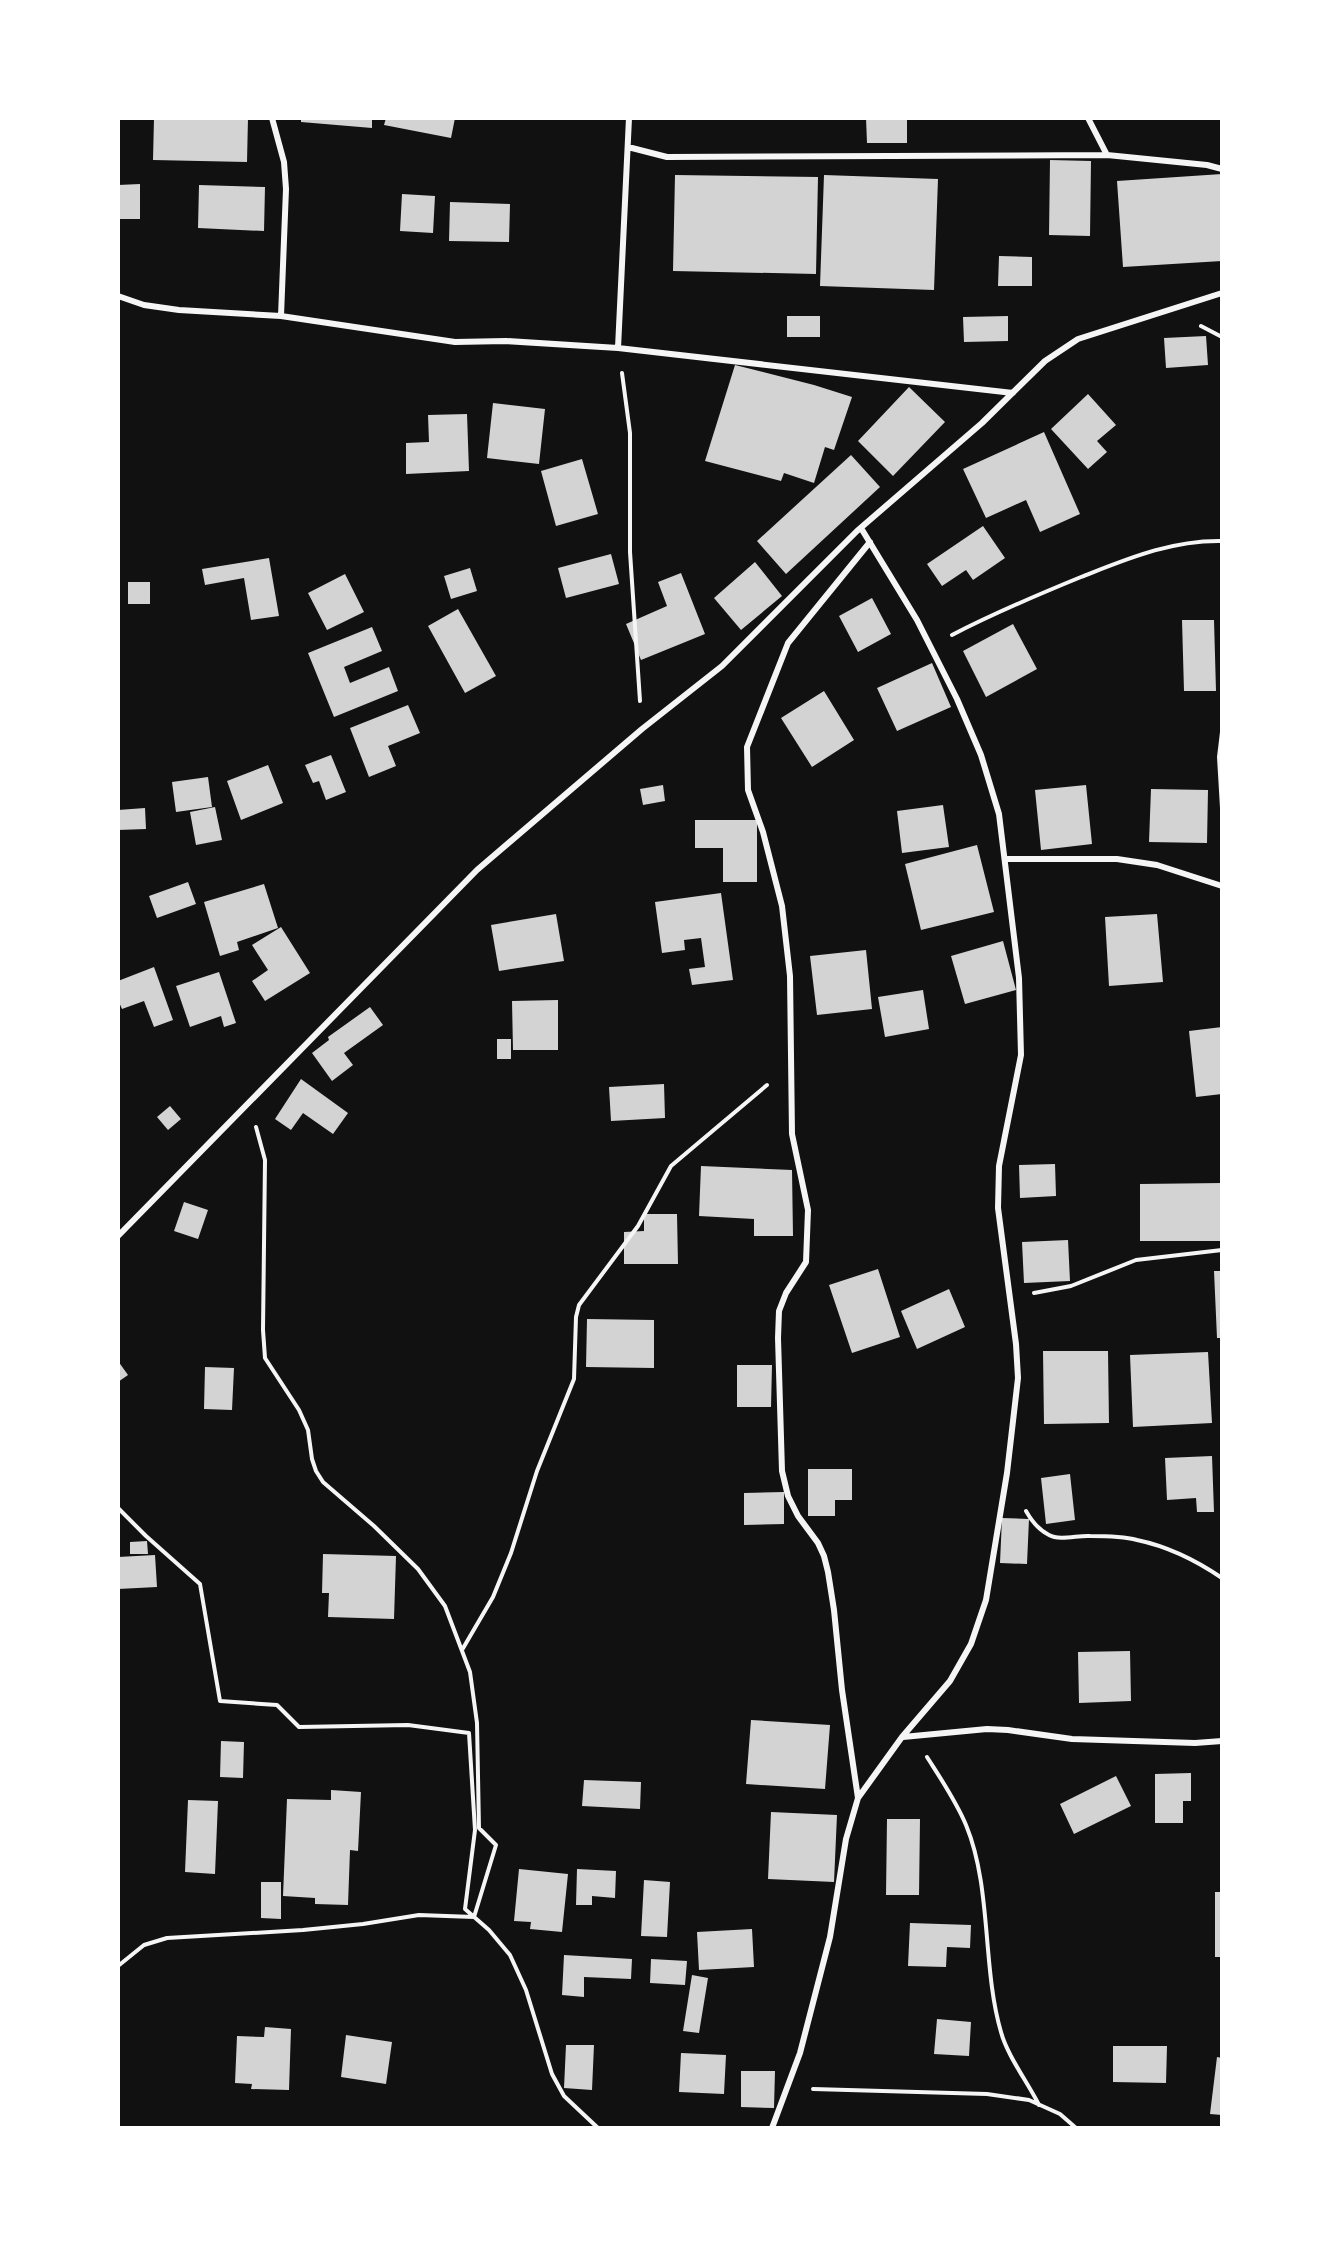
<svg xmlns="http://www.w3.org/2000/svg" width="1340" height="2246" viewBox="0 0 1340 2246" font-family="'Fira Sans',sans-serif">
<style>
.building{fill:#d3d3d3}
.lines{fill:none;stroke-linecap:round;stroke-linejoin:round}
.path{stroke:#f5f5f5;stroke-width:4}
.minor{stroke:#f5f5f5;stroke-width:6}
</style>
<rect width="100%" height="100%" fill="#111"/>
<path class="building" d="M 154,118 L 248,118 L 247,162 L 153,160 Z
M 301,118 L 372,118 L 372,128 L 301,122 Z
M 386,118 L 455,118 L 451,138 L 384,125 Z
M 866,118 L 907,118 L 907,143 L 867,143 Z
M 1050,160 L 1091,161 L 1090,236 L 1049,235 Z
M 1222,174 L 1222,261 L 1123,267 L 1117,181 Z
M 675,175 L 818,177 L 816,274 L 673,271 Z
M 824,175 L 938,179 L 934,290 L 820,286 Z
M 140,184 L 140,219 L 118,219 L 118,185 Z
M 199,185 L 265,187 L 264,231 L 198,228 Z
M 402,194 L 435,196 L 433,233 L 400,231 Z
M 450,202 L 510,204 L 509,242 L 449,241 Z
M 999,256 L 1032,257 L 1032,286 L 998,286 Z
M 787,316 L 820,316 L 820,337 L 787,337 Z
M 1008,316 L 1008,341 L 964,342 L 963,317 Z
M 1206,336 L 1208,365 L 1166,368 L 1164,338 Z
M 735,365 L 814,385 L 852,397 L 834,450 L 825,447 L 814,483 L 784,473 L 781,481 L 705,461 Z
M 909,387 L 945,422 L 893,476 L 858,441 Z
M 1088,394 L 1116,425 L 1097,441 L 1107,452 L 1088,469 L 1051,429 Z
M 493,403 L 545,409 L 539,464 L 487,458 Z
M 467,414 L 469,471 L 406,474 L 406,443 L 429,442 L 428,415 Z
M 1044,432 L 1080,514 L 1040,532 L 1026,500 L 986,518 L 963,469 Z
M 851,455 L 880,487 L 786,574 L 757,541 Z
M 582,459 L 598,514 L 556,526 L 541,471 Z
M 983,526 L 1005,558 L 973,580 L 966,570 L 942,586 L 927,564 Z
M 611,554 L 619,584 L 566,598 L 558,568 Z
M 269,558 L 279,616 L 251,620 L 244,578 L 205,585 L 202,569 Z
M 755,562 L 782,596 L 741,630 L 714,598 Z
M 470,568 L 477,591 L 451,599 L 444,576 Z
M 681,573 L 705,634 L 641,660 L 626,624 L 667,606 L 658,582 Z
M 345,574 L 364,612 L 327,630 L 308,593 Z
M 128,582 L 150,582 L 150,604 L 128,604 Z
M 872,598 L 891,634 L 858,652 L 839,616 Z
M 458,609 L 496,676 L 465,693 L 428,626 Z
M 1182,620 L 1214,620 L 1216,691 L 1184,691 Z
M 1013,624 L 1037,669 L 986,697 L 963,651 Z
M 372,627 L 382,651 L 344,667 L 350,683 L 389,667 L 398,691 L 334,717 L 308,653 Z
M 932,663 L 951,707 L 897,731 L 877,688 Z
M 824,691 L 854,740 L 812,767 L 781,718 Z
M 408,705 L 420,733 L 388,746 L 396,766 L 369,777 L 350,728 Z
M 331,755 L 346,792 L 326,800 L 319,781 L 313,783 L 305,765 Z
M 268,765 L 283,803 L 241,820 L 227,781 Z
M 208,777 L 212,807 L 176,812 L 172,782 Z
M 663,785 L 665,801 L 643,805 L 640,789 Z
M 1086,785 L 1092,844 L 1041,850 L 1035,790 Z
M 1151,789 L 1208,790 L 1207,843 L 1149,842 Z
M 943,805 L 949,847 L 902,853 L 897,811 Z
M 215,807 L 222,840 L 196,845 L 190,812 Z
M 145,808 L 146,829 L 118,830 L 118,810 Z
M 695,820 L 757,820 L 757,882 L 723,882 L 723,848 L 695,848 Z
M 977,845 L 994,912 L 921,930 L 905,864 Z
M 188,882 L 196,904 L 157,918 L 149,896 Z
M 264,884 L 278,928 L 237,942 L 239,950 L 220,956 L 204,902 Z
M 721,893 L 733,980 L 692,985 L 689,969 L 705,967 L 701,938 L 684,940 L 685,950 L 662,953 L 655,902 Z
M 556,914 L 564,961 L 499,971 L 491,925 Z
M 1157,914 L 1163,982 L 1109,986 L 1105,917 Z
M 281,927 L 310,973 L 265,1001 L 252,981 L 268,970 L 252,945 Z
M 1003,941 L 1016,990 L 965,1004 L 951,956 Z
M 866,950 L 872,1009 L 817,1015 L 810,956 Z
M 154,967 L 173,1020 L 154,1027 L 144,1001 L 122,1009 L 118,1000 L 118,981 Z
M 219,972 L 236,1023 L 224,1027 L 221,1016 L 190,1027 L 176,986 Z
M 923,990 L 929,1029 L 885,1037 L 878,997 Z
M 558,1000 L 558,1050 L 513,1050 L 512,1001 Z
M 370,1007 L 383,1025 L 344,1053 L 353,1065 L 332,1081 L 312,1053 L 329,1040 L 328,1037 Z
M 1222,1027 L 1222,1094 L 1196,1097 L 1189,1031 Z
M 497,1039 L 511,1039 L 511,1059 L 497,1059 Z
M 301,1079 L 348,1113 L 333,1134 L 303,1113 L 291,1130 L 275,1119 Z
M 664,1084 L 665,1118 L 611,1121 L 609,1087 Z
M 170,1106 L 181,1119 L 168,1130 L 157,1117 Z
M 1055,1164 L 1056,1196 L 1020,1198 L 1019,1165 Z
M 701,1166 L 792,1170 L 793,1236 L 754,1236 L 754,1219 L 699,1216 Z
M 1222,1183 L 1222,1241 L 1140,1241 L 1140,1184 Z
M 184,1202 L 208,1210 L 198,1239 L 174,1231 Z
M 644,1214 L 677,1214 L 678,1264 L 624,1264 L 624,1232 L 644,1231 Z
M 1068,1240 L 1070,1281 L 1024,1283 L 1022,1242 Z
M 878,1269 L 900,1337 L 852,1353 L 829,1285 Z
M 1214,1271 L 1222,1271 L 1222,1338 L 1217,1338 Z
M 949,1289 L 965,1327 L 917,1349 L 901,1311 Z
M 587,1319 L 654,1320 L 654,1368 L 586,1367 Z
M 1043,1351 L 1108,1351 L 1109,1423 L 1044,1424 Z
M 1208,1352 L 1212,1423 L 1133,1427 L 1130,1355 Z
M 118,1361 L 128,1375 L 118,1382 Z
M 737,1365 L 772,1365 L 771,1407 L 737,1407 Z
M 205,1367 L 234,1368 L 232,1410 L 204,1409 Z
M 1212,1456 L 1214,1512 L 1197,1512 L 1196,1498 L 1167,1500 L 1165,1458 Z
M 808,1469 L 852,1469 L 852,1500 L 835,1500 L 835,1516 L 808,1516 Z
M 1070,1474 L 1075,1520 L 1046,1524 L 1041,1478 Z
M 784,1492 L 784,1524 L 744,1525 L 744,1493 Z
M 1002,1518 L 1029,1519 L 1027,1564 L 1000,1563 Z
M 147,1541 L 148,1554 L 130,1554 L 130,1542 Z
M 323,1554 L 396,1556 L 394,1619 L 328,1617 L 329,1593 L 322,1593 Z
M 155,1555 L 157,1587 L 118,1589 L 118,1557 Z
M 1130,1651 L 1131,1701 L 1079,1703 L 1078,1652 Z
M 751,1720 L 830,1725 L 825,1789 L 746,1784 Z
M 221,1741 L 244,1742 L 243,1778 L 220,1777 Z
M 1191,1773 L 1191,1801 L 1183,1801 L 1183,1823 L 1155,1823 L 1155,1774 Z
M 1116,1776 L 1131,1806 L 1074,1834 L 1060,1804 Z
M 584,1780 L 641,1782 L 640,1809 L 582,1806 Z
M 331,1790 L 361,1792 L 358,1851 L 350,1850 L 348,1905 L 315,1904 L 315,1898 L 283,1896 L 287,1799 L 331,1800 Z
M 188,1800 L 218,1801 L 215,1874 L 185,1872 Z
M 771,1812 L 837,1815 L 834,1882 L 768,1879 Z
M 887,1819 L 920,1819 L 919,1895 L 886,1895 Z
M 519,1869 L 568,1874 L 562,1932 L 530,1929 L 531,1922 L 514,1921 Z
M 577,1869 L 616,1871 L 615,1898 L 592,1896 L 592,1905 L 576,1905 Z
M 644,1880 L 670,1882 L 667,1937 L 641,1936 Z
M 261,1882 L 281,1882 L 281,1919 L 261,1918 Z
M 1215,1892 L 1222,1892 L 1222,1957 L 1215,1957 Z
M 910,1923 L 971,1925 L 970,1948 L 947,1947 L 946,1967 L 908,1966 Z
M 752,1929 L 754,1967 L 699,1970 L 697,1932 Z
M 564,1955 L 632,1959 L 631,1979 L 584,1977 L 584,1997 L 562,1995 Z
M 651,1959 L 687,1961 L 685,1985 L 650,1983 Z
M 692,1975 L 708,1978 L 699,2033 L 683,2031 Z
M 937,2019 L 971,2022 L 969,2056 L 934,2054 Z
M 265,2027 L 291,2029 L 289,2090 L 251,2089 L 252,2084 L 235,2083 L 237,2036 L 264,2037 Z
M 346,2035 L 392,2042 L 386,2084 L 341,2077 Z
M 566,2045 L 594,2045 L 592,2090 L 564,2088 Z
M 1113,2046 L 1167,2046 L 1166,2083 L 1113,2082 Z
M 681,2053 L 726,2055 L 724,2094 L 679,2092 Z
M 1217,2057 L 1222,2058 L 1222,2115 L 1210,2114 Z
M 741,2071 L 775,2071 L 774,2108 L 741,2107 Z"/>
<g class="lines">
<path class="path" d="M 1201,326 L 1222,337
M 622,373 L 630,433 L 630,552 L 640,701
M 952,635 C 994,613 1037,595 1081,577 C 1127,559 1171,540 1222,541
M 1222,732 L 1219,757 L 1222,808
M 1034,1293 L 1071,1286 L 1136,1260 L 1222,1250
M 118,1508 L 146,1536 L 200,1584 L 220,1701 L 277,1705 L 299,1727 L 408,1725 L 469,1733 L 475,1830 L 465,1909 L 489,1930 L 510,1955 L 526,1990 L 552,2074 L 564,2096 L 598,2128
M 1026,1511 C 1031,1520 1039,1530 1049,1535 C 1060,1541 1078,1535 1090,1536 C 1105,1536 1122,1536 1137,1540 C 1166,1546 1197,1561 1222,1578
M 462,1650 L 493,1597 L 511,1553 L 537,1471 L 574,1379 L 576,1317 L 579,1305 L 638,1226 L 671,1166 L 767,1085
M 927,1757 C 941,1779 956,1801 966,1825 C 992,1888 982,1967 1001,2032 C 1007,2055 1028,2083 1039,2105
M 118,1966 L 144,1945 L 167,1938 L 303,1930 L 363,1924 L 419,1915 L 474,1917 L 496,1845 L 479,1828 L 477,1723 L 470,1672 L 445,1606 L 418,1569 L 374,1526 L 323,1482 L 316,1471 L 312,1459 L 308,1430 L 299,1410 L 265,1358 L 263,1330 L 265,1160 L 256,1127
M 813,2089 L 987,2094 L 1029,2100 L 1060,2114 L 1076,2128"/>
<path class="minor" d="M 272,118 L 284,162 L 286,189 L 281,316
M 1088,118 L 1107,155
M 628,147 L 667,157 L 1107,155 L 1207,165 L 1222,169
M 118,296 L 144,305 L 179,310 L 281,316 L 455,342 L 506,341 L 618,348 L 1013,393
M 618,348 L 629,118
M 1005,859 L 1117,859 L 1157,865 L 1222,886
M 118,1236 L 477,870 L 642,729 L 722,666 L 857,531 L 982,423 L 1045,361 L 1078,339 L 1222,293
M 903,1737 L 987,1729 L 1008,1730 L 1072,1739 L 1195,1743 L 1222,1741
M 858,1798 L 842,1690 L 834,1610 L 828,1572 L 824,1556 L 818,1543 L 798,1516 L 788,1496 L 782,1471 L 778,1338 L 779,1311 L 786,1293 L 806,1262 L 808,1210 L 792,1134 L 790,976 L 782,906 L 763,832 L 748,790 L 747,747 L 788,643 L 870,542
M 772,2128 L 800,2053 L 830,1937 L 846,1839 L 858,1798 L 902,1737 L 950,1681 L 971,1644 L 986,1600 L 1007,1473 L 1018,1378 L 1016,1344 L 998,1208 L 999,1166 L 1021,1055 L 1019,978 L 999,814 L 981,755 L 957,699 L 917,620 L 861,528"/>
</g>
<rect width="1340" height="2246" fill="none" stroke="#ffffff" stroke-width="240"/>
</svg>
